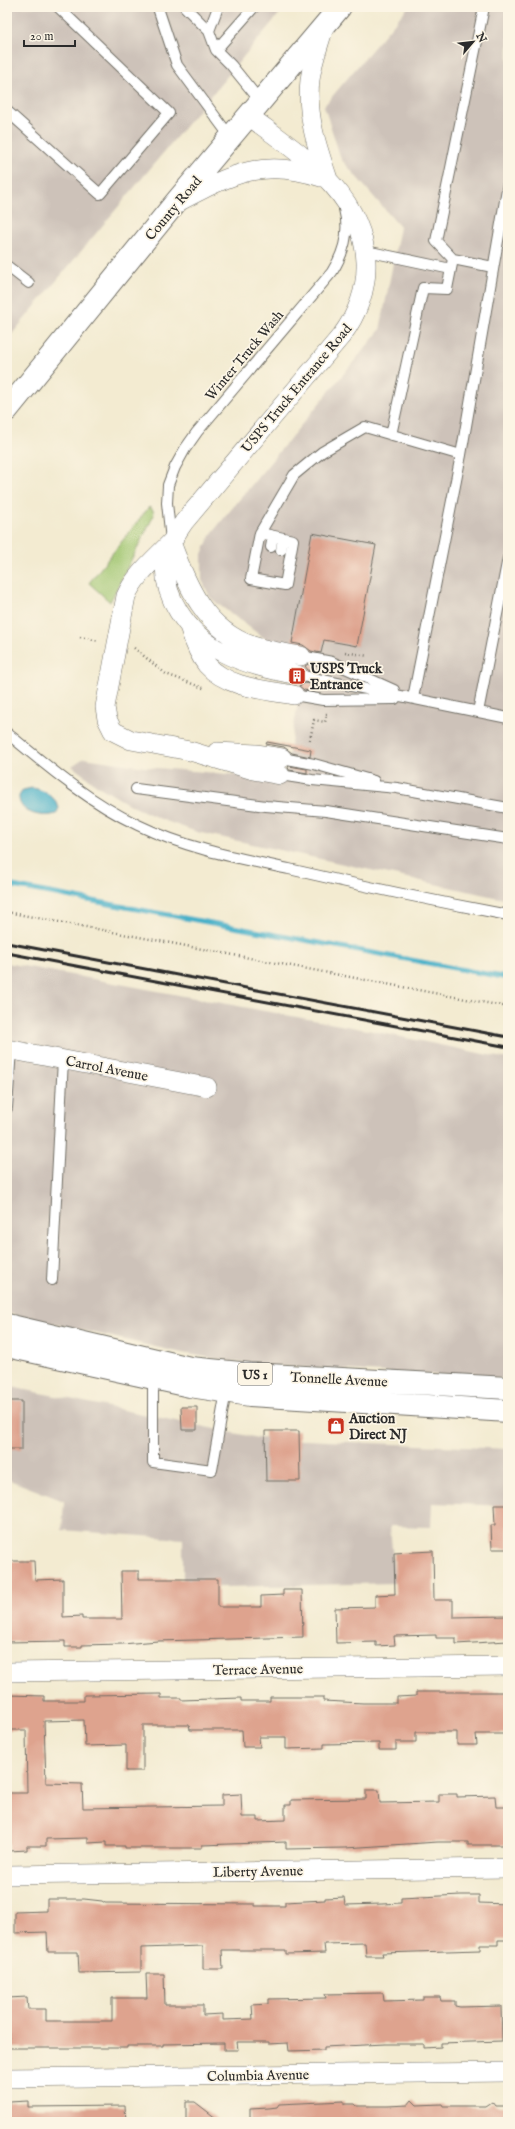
<svg xmlns="http://www.w3.org/2000/svg" width="515" height="2129" viewBox="0 0 515 2129" font-family="'IM FELL English',serif">
<style>
.industrial{fill:#cdc2b9}
.green{fill:#a0c671;stroke:#66784e}
.water{fill:#4ab1c9;stroke:#3a6e7a}
.lines{fill:none;stroke-linecap:round;stroke-linejoin:round}
.stream{stroke:#4ab1c9;stroke-width:5}
.building{fill:#dea38e}
.service-casing{stroke:#716e65;stroke-width:12}
.minor-casing{stroke:#716e65;stroke-width:20}
.secondary-casing{stroke:#716e65;stroke-width:24}
.trunk-casing{stroke:#716e65;stroke-width:24}
.path{stroke:#716e65;stroke-width:2.5;stroke-dasharray:1 3;stroke-linecap:butt}
.service{stroke:#fff;stroke-width:10}
.minor{stroke:#fff;stroke-width:19}
.secondary{stroke:#fff;stroke-width:22}
.trunk{stroke:#fff;stroke-width:22}
.rail{stroke:#2b2b2b;stroke-width:3}
.labels{text-anchor:middle;stroke-width:3.5;stroke-linejoin:round;paint-order:stroke}
.shield{fill:#fcf5e5;stroke:#6a6863;stroke-width:1}
.shield-label{font-size:13px;font-weight:bold;fill:#2b2b2b}
.street-label{font-size:14px;fill:#2b2b2b;stroke:#fcf5e5}
.poi-label{font-size:14px;font-weight:bold;fill:#2b2b2b;stroke:#fcf5e5;text-anchor:start}
</style>
<rect width="100%" height="100%" fill="#fcf5e5"/>
<filter id="ink" filterUnits="userSpaceOnUse"><feTurbulence type="fractalNoise" baseFrequency=".025" numOctaves="2"/><feDisplacementMap in="SourceGraphic" scale="8" xChannelSelector="R" yChannelSelector="G"/><feConvolveMatrix kernelMatrix="1 2 1 2 8 2 1 2 1" color-interpolation-filters="sRGB"/></filter>
<filter id="wash" filterUnits="userSpaceOnUse"><feTurbulence type="fractalNoise" baseFrequency=".012" numOctaves="4" result="noise"/><feDisplacementMap in="SourceGraphic" scale="16" xChannelSelector="R" yChannelSelector="G"/><feGaussianBlur stdDeviation="0.9" result="paint"/><feColorMatrix in="noise" values="0 0 0 0 0 0 0 0 0 0 0 0 0 0 0 0 0 1.4 0 .05"/><feComposite in="paint" operator="in"/></filter>
<g filter="url(#wash)">
<rect width="100%" height="100%" fill="#f3ebd1"/>
<path class="industrial" d="M 7,7 L 285,7 L 7,340 Z
M 408,7 L 508,7 L 508,900 L 197,832 L 163,820 L 130,805 L 98,786 L 72,766 L 84,758 L 145,767 L 239,775 L 284,783 L 307,651 L 268,641 L 218,604 L 210,597 L 202,580 L 202,554 L 210,536 L 220,523 L 380,330 L 400,227 L 341,159 L 324,106 Z
M 7,963 L 372,1031 L 508,1059 L 508,1379 L 277,1366 L 230,1361 L 182,1353 L 7,1313 Z
M 7,1386 L 258,1438 L 508,1449 L 508,1506 L 432,1503 L 431,1527 L 390,1526 L 395,1583 L 183,1588 L 183,1539 L 62,1530 L 64,1501 L 7,1479 Z"/>
<path class="green" d="M 149,507 L 153,510 L 154,515 L 110,602 L 89,583 Z"/>
<path class="water" d="M 32,788 C 43,789 56,797 59,808 L 56,814 C 43,818 18,814 19,796 L 23,790 Z"/>
<g class="lines">
<path class="stream" d="M 7,885 L 508,978"/>
</g>
<g id="blocks">
<path class="building" d="M 312,533 L 376,545 L 357,646 L 324,640 L 321,653 L 311,651 L 303,645 L 292,643 Z
M 308,664 L 319,666 L 318,672 L 308,670 L 305,666 Z
M 305,683 L 316,685 L 315,692 L 304,690 L 299,686 Z
M 267,742 L 311,750 L 310,757 L 292,753 L 284,747 L 266,744 Z
M 289,766 L 307,769 L 307,773 L 289,770 L 288,767 Z
M 7,1401 L 22,1401 L 22,1449 L 7,1449 Z
M 181,1407 L 197,1407 L 197,1430 L 182,1430 Z
M 265,1431 L 299,1431 L 300,1481 L 266,1481 Z
M 494,1505 L 508,1505 L 508,1549 L 492,1549 L 491,1525 L 495,1525 Z
M 433,1551 L 434,1600 L 453,1600 L 453,1617 L 508,1616 L 508,1641 L 456,1644 L 456,1638 L 436,1638 L 436,1635 L 394,1636 L 395,1645 L 376,1646 L 376,1642 L 336,1643 L 335,1608 L 375,1607 L 375,1595 L 395,1594 L 394,1553 Z
M 7,1561 L 34,1561 L 35,1580 L 63,1579 L 63,1617 L 82,1616 L 82,1619 L 122,1619 L 121,1571 L 139,1571 L 139,1579 L 218,1579 L 218,1607 L 261,1607 L 261,1596 L 283,1595 L 283,1590 L 302,1590 L 303,1637 L 158,1641 L 122,1644 L 82,1645 L 82,1647 L 65,1647 L 65,1641 L 7,1642 Z
M 416,1692 L 508,1692 L 508,1734 L 476,1734 L 477,1745 L 457,1745 L 457,1732 L 416,1732 L 416,1742 L 396,1742 L 396,1750 L 379,1750 L 379,1743 L 324,1744 L 324,1748 L 286,1749 L 286,1737 L 259,1737 L 260,1747 L 243,1747 L 242,1730 L 190,1730 L 189,1725 L 143,1725 L 143,1771 L 126,1771 L 126,1745 L 85,1746 L 84,1720 L 44,1721 L 46,1783 L 82,1784 L 83,1808 L 222,1806 L 222,1795 L 241,1794 L 242,1817 L 258,1817 L 258,1821 L 285,1820 L 285,1805 L 291,1805 L 291,1800 L 366,1799 L 366,1790 L 379,1790 L 380,1803 L 439,1802 L 439,1794 L 457,1794 L 457,1797 L 495,1796 L 496,1807 L 508,1807 L 508,1845 L 468,1845 L 468,1842 L 438,1842 L 345,1848 L 286,1849 L 286,1842 L 202,1845 L 202,1848 L 125,1848 L 125,1846 L 106,1846 L 106,1842 L 88,1843 L 88,1838 L 46,1839 L 46,1846 L 27,1846 L 27,1850 L 9,1851 L 9,1841 L 7,1841 L 8,1793 L 27,1793 L 26,1730 L 7,1730 L 7,1695 L 44,1696 L 44,1701 L 84,1701 L 84,1695 L 161,1694 L 161,1698 L 181,1698 L 181,1700 L 241,1698 L 241,1701 L 270,1701 L 270,1697 L 323,1697 L 323,1701 L 363,1703 L 397,1703 L 397,1697 L 416,1696 Z
M 461,1895 L 479,1895 L 479,1903 L 508,1904 L 508,1940 L 498,1940 L 498,1945 L 480,1945 L 480,1950 L 382,1953 L 383,1956 L 366,1956 L 365,1943 L 324,1944 L 325,1953 L 286,1954 L 286,1950 L 222,1950 L 223,1969 L 203,1969 L 203,1946 L 141,1948 L 141,1972 L 79,1973 L 78,1952 L 48,1952 L 47,1932 L 15,1933 L 15,1912 L 47,1911 L 47,1899 L 84,1899 L 102,1901 L 105,1903 L 255,1904 L 255,1906 L 285,1906 L 285,1902 L 325,1900 L 325,1898 L 344,1897 L 345,1905 L 382,1904 L 401,1903 L 401,1898 Z
M 146,1974 L 164,1974 L 165,2005 L 203,2005 L 203,2015 L 223,2014 L 223,2020 L 253,2019 L 252,2005 L 268,2004 L 268,1999 L 326,1998 L 325,1994 L 383,1993 L 384,2001 L 423,2000 L 423,1997 L 440,1997 L 441,2001 L 455,2001 L 455,2006 L 460,2007 L 501,2006 L 502,2041 L 441,2043 L 441,2047 L 424,2048 L 424,2044 L 385,2044 L 324,2047 L 324,2050 L 289,2051 L 288,2043 L 269,2044 L 269,2042 L 237,2042 L 238,2050 L 224,2050 L 224,2043 L 163,2044 L 163,2046 L 127,2046 L 127,2048 L 9,2048 L 8,1998 L 27,1997 L 28,2009 L 46,2009 L 46,2021 L 112,2021 L 112,1998 L 147,1998 Z
M 412,2100 L 417,2105 L 442,2104 L 443,2106 L 486,2106 L 492,2102 L 495,2106 L 508,2106 L 508,2122 L 250,2122 L 250,2109 L 269,2108 L 277,2107 L 279,2104 L 344,2101 L 344,2104 L 355,2104 L 357,2106 L 388,2106 L 408,2105 Z
M 28,2101 L 28,2107 L 125,2106 L 126,2122 L 7,2122 L 7,2104 L 9,2104 L 9,2102 Z
M 186,2102 L 195,2102 L 221,2122 L 186,2122 Z"/>
</g>
</g>
<g filter="url(#ink)">
<use href="#blocks" fill-opacity="0" stroke="#716e65" stroke-width="1"/>
<g class="lines">
<defs>
<path id="service" d="M 160,7 L 159,11 L 177,65 L 231,138
M 185,7 L 209,31
M 254,7 L 216,50 L 231,65 L 261,102
M 216,50 L 209,31 L 218,7
M 7,111 L 100,194 L 169,113 L 58,7
M 366,251 L 451,269
M 453,259 L 493,267
M 7,266 L 29,283
M 391,435 L 423,288 L 447,289 L 453,259 L 436,241 L 484,7
M 260,533 L 293,540 L 285,585 L 251,579 L 260,533 L 294,475 L 322,452 L 365,427 L 461,455
M 171,540 L 167,503 L 168,485 L 175,467 L 185,449 L 197,432 L 332,272 C 344,253 350,231 344,209
M 271,547 L 273,536
M 281,550 L 283,538
M 301,656 L 332,662 L 394,690
M 298,675 L 508,718
M 294,695 L 323,700 L 395,699
M 413,698 L 461,455 L 508,183
M 478,712 L 508,558
M 7,733 C 48,767 89,802 138,825 C 185,848 237,858 289,869 C 362,886 434,901 508,915
M 282,758 L 314,764 L 374,781
M 280,775 L 312,780 L 397,788 L 508,808
M 136,789 L 266,806 L 326,811 L 508,839
M 7,1108 L 11,1049
M 52,1280 L 63,1059
M 153,1378 L 153,1462 L 212,1470 L 226,1391"/>
<path id="minor" d="M 324,27 C 319,45 312,62 310,80 C 306,115 317,147 328,179
M 249,116 C 299,154 363,192 366,262 C 367,289 358,313 342,335 L 184,522 C 177,532 170,542 167,554 C 158,594 188,634 222,652 C 245,664 272,670 298,675
M 178,202 C 230,175 262,157 321,177
M 171,542 C 155,559 135,575 126,596 L 105,707 L 107,719 L 113,731 L 131,740 L 190,751 L 253,770 L 280,775
M 171,542 C 187,586 205,630 253,646 C 268,651 285,653 301,656
M 190,629 C 194,642 199,655 207,665 C 227,688 267,690 294,695
M 217,752 L 256,754 L 282,758
M 7,1049 L 207,1087
M 7,1672 L 508,1666
M 7,1875 L 508,1868
M 7,2078 L 508,2072"/>
<path id="secondary" d="M 7,410 L 176,202 L 340,7"/>
<path id="trunk" d="M 7,1325 L 190,1368 L 250,1374 L 508,1388
M 7,1346 L 190,1386 L 250,1395 L 508,1411"/>
</defs>
<use href="#service" class="service-casing"/>
<use href="#minor" class="minor-casing"/>
<use href="#secondary" class="secondary-casing"/>
<use href="#trunk" class="trunk-casing"/>
<path class="path" d="M 80,637 L 99,641
M 134,648 L 166,674 L 206,689
M 345,652 L 368,656
M 310,740 L 314,720 L 325,722 L 327,714 L 325,714
M 7,912 L 508,1007"/>
<use href="#service" class="service"/>
<use href="#minor" class="minor"/>
<use href="#secondary" class="secondary"/>
<use href="#trunk" class="trunk"/>
<path class="rail" d="M 7,943 L 508,1037
M 7,953 L 508,1047"/>
</g>
</g>
<defs>
<symbol id="building-square" viewBox="-11 -11 22 22"><rect x="-9" y="-9" width="18" height="18" rx="4" fill="#c8321e" stroke="#fcf5e5"/><path d="M-4-6H4V6H1V3H-1V6H-4ZM-2.5-4.3h1.7v1.8h-1.7ZM.8-4.3h1.7v1.8H.8ZM-2.5-1h1.7V.8h-1.7ZM.8-1h1.7V.8H.8Z" fill="#fff"/></symbol>
<symbol id="shop-square" viewBox="-11 -11 22 22"><rect x="-9" y="-9" width="18" height="18" rx="4" fill="#c8321e" stroke="#fcf5e5"/><path d="M-5-2.5h2.3a2.7 3.5 0 0 1 5.4 0H5L5.5 6h-11ZM-1.5-2.5h3a1.5 2.3 0 0 0-3 0Z" fill="#fff"/></symbol>
</defs>
<g fill-rule="evenodd">
<use href="#building-square" x="287" y="666" width="20" height="20"/>
<use href="#shop-square" x="326" y="1416" width="20" height="20"/>
</g>
<g class="labels">
<rect class="shield" x="238" y="1363" width="34" height="22" rx="3"/>
<g class="shield-label">
<text x="255" y="1379">US 1</text>
</g>
<g class="street-label">
<text transform="translate(173 208) rotate(-50)" y="5">County Road</text>
<text transform="translate(244 355) rotate(-50)" y="5">Winter Truck Wash</text>
<text transform="translate(296 388) rotate(-50)" y="5">USPS Truck Entrance Road</text>
<text transform="translate(107 1068) rotate(11)" y="5">Carrol Avenue</text>
<text transform="translate(339 1379) rotate(3)" y="5">Tonnelle Avenue</text>
<text transform="translate(258 1669) rotate(-1)" y="5">Terrace Avenue</text>
<text transform="translate(258 1871) rotate(-1)" y="5">Liberty Avenue</text>
<text transform="translate(258 2075) rotate(-1)" y="5">Columbia Avenue</text>
</g>
<g class="poi-label">
<text x="310" y="673">USPS Truck<tspan x="310" dy="16">Entrance</tspan></text>
<text x="349" y="1423">Auction<tspan x="349" dy="16">Direct NJ</tspan></text>
</g>
</g>
<rect width="515" height="2129" fill="none" stroke="#fcf5e5" stroke-width="24"/>
<g transform="translate(473 42) rotate(62)" stroke="#fcf5e5" stroke-width="3" paint-order="stroke">
<path d="M0-3L7 15L0 10L-7 15Z" fill="#2b2b2b"/>
<text y="-6" font-size="11" font-weight="bold" text-anchor="middle" fill="#2b2b2b">N</text>
</g>
<path d="M24 40v6h51v-6" fill="none" stroke="#2b2b2b" stroke-width="2"/>
<text x="30" y="40" font-size="12" fill="#2b2b2b" stroke="#fcf5e5" stroke-width="3" paint-order="stroke">20 m</text>
</svg>
